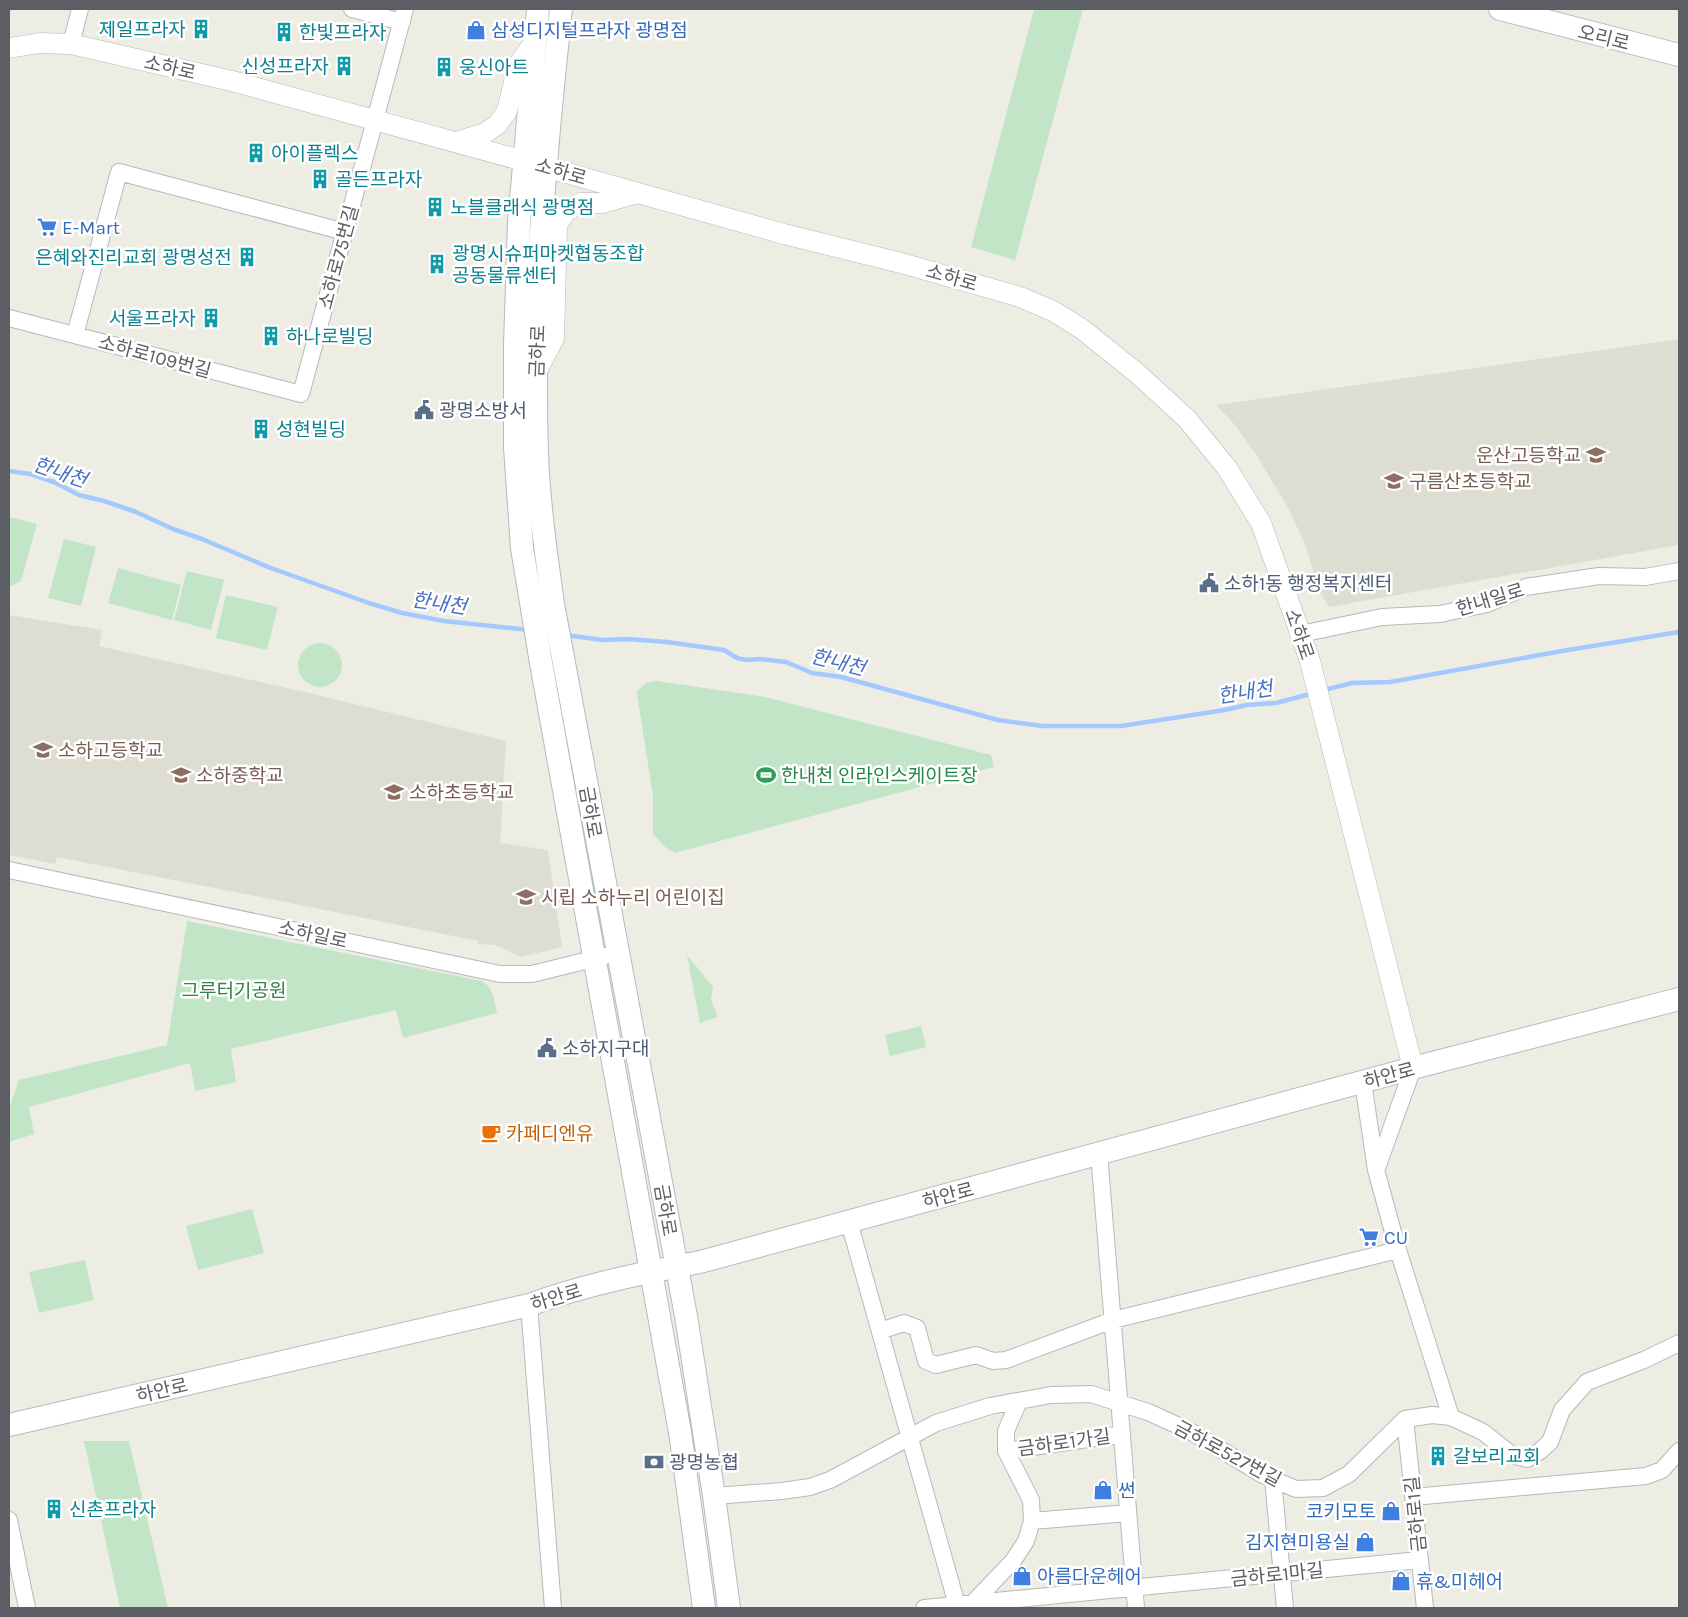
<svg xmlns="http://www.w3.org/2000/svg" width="1688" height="1617" viewBox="0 0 1688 1617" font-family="Karla,'Noto Sans KR',sans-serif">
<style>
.education{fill:#deddd2}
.green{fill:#c1e5c6}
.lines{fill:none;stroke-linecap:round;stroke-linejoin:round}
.stream{stroke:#a4c9fe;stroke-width:4.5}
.minor-casing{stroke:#b6b8be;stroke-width:18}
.tertiary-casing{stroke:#b6b8be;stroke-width:21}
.secondary-casing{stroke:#b7b9c0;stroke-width:24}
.minor{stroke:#fff;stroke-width:16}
.tertiary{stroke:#fff;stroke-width:20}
.secondary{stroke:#fff;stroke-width:22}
.labels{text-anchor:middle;stroke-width:5;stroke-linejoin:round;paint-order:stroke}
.culture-label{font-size:19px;fill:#0d838f;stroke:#fff;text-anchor:start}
.shop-label{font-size:19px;fill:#366cbe;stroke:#fff;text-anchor:start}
.street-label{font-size:19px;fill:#5c5e64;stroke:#fff}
.service-label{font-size:19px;fill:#4e5e75;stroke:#fff;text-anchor:start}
.education-label{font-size:19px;fill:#785e54;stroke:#fff;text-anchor:start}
.leisure-label{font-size:19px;fill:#27864d;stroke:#fff;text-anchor:start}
.park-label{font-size:19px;fill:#358244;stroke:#fff}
.food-label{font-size:19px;fill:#c56008;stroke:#fff;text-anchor:start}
.water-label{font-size:20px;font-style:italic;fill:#4770c1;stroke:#fff}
</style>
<rect width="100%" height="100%" fill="#eeede4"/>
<path class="education" d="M 1679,339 L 1679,545 L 1329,607 L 1320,593 L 1305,544 L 1287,506 L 1257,456 L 1235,425 L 1216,405 Z
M 9,615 L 102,630 L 99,646 L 305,692 L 506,741 L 500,843 L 548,850 L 562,947 L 521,957 L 495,945 L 478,944 L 478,941 L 265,898 L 57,857 L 55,864 L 9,855 Z"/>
<path class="green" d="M 1034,9 L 1083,9 L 1015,260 L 971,247 Z
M 9,517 L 37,524 L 21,581 L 9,587 Z
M 64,539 L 96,547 L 81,606 L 48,598 Z
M 118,568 L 181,585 L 172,620 L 108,603 Z
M 187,571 L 224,580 L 211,630 L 174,620 Z
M 226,595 L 278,607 L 267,650 L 216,638 Z
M298 665a22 22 0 1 1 44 0a22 22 0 1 1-44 0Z
M 657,681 L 765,697 L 991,755 L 994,767 L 675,853 L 666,848 L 653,834 L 653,796 L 637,693 C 642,684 646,682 657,681 Z
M 187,921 L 482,981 C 494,988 494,1001 497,1013 L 403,1038 L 396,1010 L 231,1049 L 236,1082 L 195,1091 L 190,1063 L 29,1107 L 34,1134 L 9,1142 L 9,1109 L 19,1080 L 167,1045 Z
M 687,955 L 713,987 L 711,1000 L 718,1017 L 700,1023 Z
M 921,1026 L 926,1047 L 890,1056 L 885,1035 Z
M 252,1209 L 264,1253 L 198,1270 L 186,1226 Z
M 85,1260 L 94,1300 L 39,1313 L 29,1272 Z
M 84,1441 L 129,1441 L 168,1608 L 120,1608 Z"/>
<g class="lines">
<path class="stream" d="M 9,471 L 30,474 L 54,482 L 79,495 L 104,501 L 136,512 L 173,529 L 202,539 L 268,567 L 369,603 L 402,613 L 444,621 L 530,630
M 565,635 L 603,640 L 628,639 L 667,642 L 724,650 L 737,658 L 746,660 L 759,659 L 786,662 L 812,673 L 841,677 L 998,720 L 1042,726 L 1121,726 L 1225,710 L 1246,705 L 1276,703 L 1314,693
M 1324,690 L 1352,683 L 1390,682 L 1562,651 L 1679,632"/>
<defs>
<path id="minor" d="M 352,9 L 402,22
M 71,44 L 80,9
M 9,318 L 301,394 L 405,9
M 75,335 L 119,172 L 345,232
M 1301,634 L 1382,617 L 1440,614 L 1487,604 L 1526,587 L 1599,576 L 1645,577 L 1679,571
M 9,870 L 500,974 L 532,974 L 605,956
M 1363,1082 L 1376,1170 L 1398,1250 L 1451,1417
M 1099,1153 L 1136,1608
M 1377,1168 L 1413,1068
M 849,1222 L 957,1605
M 529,1305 L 553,1608
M 880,1331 L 904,1323 L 917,1328 L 926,1361 L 936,1365 L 976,1355 L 993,1361 L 1006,1360 L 1113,1320 L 1398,1250
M 1405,1419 L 1425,1608
M 1006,1451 L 1122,1434
M 1273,1479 L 1285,1608
M 714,1496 L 782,1491 L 810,1487 L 830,1480 L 936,1423 L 990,1406 L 1051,1395 L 1091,1394 L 1148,1412 L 1190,1431 L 1263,1475 L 1296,1489 L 1323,1488 L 1349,1474 L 1405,1419 L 1432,1415 L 1451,1417 L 1483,1432 L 1512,1455 L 1527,1459 L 1540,1451 L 1550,1442 L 1562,1410 L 1587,1382 L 1644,1360 L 1679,1343
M 1413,1497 L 1646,1476 L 1662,1470 L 1679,1451
M 9,1520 L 27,1608
M 1032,1521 L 1128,1513
M 969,1607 L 1013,1561 L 1026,1541 L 1032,1521 L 1031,1500 L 1006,1451 L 1006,1431 L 1019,1401
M 924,1608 L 1420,1560"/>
<path id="tertiary" d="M 9,48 L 40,43 L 71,44 L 232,81 L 531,163 L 784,234 L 901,263 L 1020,297 L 1053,311 L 1082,329 L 1138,374 L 1187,419 L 1227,468 L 1261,523 L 1310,661 L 1413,1068
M 456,142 L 485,133 L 497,125 L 507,111 L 518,65 L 535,41
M 537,371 L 554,338 L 557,225 L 566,211 L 580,203 L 603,203 L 638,193"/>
<path id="secondary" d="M 538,9 L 519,222 L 515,346 L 515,447 L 522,548 L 541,663 L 680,1432 L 704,1608
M 561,9 C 545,156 532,305 537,453 C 539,504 546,554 553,604 L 686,1316 L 714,1496 L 729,1608
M 1500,9 L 1679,55
M 9,1425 L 529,1305 C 584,1285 642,1273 700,1262 L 1413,1068 L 1679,999"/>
</defs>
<use href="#minor" class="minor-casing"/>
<use href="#tertiary" class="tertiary-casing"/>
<use href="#secondary" class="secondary-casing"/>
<use href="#minor" class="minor"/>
<use href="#tertiary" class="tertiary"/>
<use href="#secondary" class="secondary"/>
</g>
<defs>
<symbol id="building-bare" viewBox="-9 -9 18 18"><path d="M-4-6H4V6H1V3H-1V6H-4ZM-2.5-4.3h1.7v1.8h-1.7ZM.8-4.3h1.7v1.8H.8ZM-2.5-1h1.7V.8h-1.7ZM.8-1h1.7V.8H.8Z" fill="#0f9aa8" stroke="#fff" stroke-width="2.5" paint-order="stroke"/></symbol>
<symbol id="shop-bare" viewBox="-9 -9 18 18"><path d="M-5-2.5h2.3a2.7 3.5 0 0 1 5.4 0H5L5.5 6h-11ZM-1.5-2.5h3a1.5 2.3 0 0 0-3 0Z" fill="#3f7fe0" stroke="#fff" stroke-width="2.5" paint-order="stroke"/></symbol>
<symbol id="supermarket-bare" viewBox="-9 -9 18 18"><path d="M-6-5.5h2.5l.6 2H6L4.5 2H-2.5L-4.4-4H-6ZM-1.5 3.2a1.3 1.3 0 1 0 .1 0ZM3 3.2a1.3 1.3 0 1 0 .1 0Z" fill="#3f7fe0" stroke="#fff" stroke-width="2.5" paint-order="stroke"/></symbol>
<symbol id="civic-bare" viewBox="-9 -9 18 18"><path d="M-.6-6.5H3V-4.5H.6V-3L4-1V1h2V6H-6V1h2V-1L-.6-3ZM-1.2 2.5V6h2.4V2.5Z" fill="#5c6f8a" stroke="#fff" stroke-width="2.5" paint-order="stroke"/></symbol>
<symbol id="school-bare" viewBox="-9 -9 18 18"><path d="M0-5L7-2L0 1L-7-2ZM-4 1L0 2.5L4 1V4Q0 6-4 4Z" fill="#8d6e63" stroke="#fff" stroke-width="2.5" paint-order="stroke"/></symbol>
<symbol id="stadium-bare" viewBox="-9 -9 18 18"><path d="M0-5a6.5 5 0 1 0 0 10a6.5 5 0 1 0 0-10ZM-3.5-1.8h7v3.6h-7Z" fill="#2e9e5b" stroke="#fff" stroke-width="2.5" paint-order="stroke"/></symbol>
<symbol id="cafe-bare" viewBox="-9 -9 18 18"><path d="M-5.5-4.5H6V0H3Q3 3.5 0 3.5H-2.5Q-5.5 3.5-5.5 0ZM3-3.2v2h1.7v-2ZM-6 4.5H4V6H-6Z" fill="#e8710a" stroke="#fff" stroke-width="2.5" paint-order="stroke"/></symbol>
<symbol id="bank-bare" viewBox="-9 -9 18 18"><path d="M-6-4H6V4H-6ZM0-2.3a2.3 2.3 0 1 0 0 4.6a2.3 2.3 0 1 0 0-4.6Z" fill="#5c6f8a" stroke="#fff" stroke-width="2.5" paint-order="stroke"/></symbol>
</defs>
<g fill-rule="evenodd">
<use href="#building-bare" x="187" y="15" width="28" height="28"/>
<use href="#shop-bare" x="462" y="16" width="28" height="28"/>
<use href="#building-bare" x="270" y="18" width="28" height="28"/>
<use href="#building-bare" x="330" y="52" width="28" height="28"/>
<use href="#building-bare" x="430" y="53" width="28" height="28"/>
<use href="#building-bare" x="242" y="139" width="28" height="28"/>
<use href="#building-bare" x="306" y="165" width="28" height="28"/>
<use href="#building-bare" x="421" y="193" width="28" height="28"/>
<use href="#supermarket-bare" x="33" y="213" width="28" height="28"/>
<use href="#building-bare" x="233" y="243" width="28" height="28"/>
<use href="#building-bare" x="423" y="250" width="28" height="28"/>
<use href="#building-bare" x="197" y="304" width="28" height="28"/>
<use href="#building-bare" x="257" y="322" width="28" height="28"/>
<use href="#civic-bare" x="410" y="396" width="28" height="28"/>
<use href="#building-bare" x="247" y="415" width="28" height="28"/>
<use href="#school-bare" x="1582" y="441" width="28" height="28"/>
<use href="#school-bare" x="1380" y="467" width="28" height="28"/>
<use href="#civic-bare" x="1195" y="569" width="28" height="28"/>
<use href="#school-bare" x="29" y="736" width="28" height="28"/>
<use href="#school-bare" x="167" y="761" width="28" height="28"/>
<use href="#stadium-bare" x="752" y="761" width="28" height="28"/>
<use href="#school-bare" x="380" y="778" width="28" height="28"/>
<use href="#school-bare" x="512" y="883" width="28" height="28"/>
<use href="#civic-bare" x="533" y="1034" width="28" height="28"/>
<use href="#cafe-bare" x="477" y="1119" width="28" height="28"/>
<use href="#supermarket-bare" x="1355" y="1223" width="28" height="28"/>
<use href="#building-bare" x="1424" y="1442" width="28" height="28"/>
<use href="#bank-bare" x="640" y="1448" width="28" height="28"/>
<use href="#shop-bare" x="1089" y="1476" width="28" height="28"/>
<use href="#building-bare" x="40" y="1495" width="28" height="28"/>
<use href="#shop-bare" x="1377" y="1497" width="28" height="28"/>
<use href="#shop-bare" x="1351" y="1528" width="28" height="28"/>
<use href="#shop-bare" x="1008" y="1562" width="28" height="28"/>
<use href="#shop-bare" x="1387" y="1567" width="28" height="28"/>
</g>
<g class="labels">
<g class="culture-label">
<text x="186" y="36" text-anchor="end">제일프라자</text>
<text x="299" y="39">한빛프라자</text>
<text x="329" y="73" text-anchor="end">신성프라자</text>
<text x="459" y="74">웅신아트</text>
<text x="271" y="160">아이플렉스</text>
<text x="335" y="186">골든프라자</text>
<text x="450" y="214">노블클래식 광명점</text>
<text x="452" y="260">광명시슈퍼마켓협동조합<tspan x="452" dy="22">공동물류센터</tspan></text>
<text x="232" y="264" text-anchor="end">은혜와진리교회 광명성전</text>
<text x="196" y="325" text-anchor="end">서울프라자</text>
<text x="286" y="343">하나로빌딩</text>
<text x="276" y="436">성현빌딩</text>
<text x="1453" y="1463">갈보리교회</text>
<text x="69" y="1516">신촌프라자</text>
</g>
<g class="shop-label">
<text x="491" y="37">삼성디지털프라자 광명점</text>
<text x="62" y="234">E-Mart</text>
<text x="1384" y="1244">CU</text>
<text x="1118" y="1497">썬</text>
<text x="1376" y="1518" text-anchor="end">코키모토</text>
<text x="1350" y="1549" text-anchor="end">김지현미용실</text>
<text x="1037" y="1583">아름다운헤어</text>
<text x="1416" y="1588">휴&amp;미헤어</text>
</g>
<g class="street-label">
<text transform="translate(1604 37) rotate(14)" y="7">오리로</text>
<text transform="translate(170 67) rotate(13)" y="7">소하로</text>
<text transform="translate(561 171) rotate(16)" y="7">소하로</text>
<text transform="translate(338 257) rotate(-75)" y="7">소하로75번길</text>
<text transform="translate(952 277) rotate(16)" y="7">소하로</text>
<text transform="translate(537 351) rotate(-88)" y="7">금하로</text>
<text transform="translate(155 356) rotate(15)" y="7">소하로109번길</text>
<text transform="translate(1490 599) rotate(-17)" y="7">한내일로</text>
<text transform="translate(1300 634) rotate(71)" y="7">소하로</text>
<text transform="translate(591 812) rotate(80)" y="7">금하로</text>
<text transform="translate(313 934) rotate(12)" y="7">소하일로</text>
<text transform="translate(1389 1075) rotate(-15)" y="7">하안로</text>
<text transform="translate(948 1195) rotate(-15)" y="7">하안로</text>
<text transform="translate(666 1210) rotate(80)" y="7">금하로</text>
<text transform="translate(556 1297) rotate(-17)" y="7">하안로</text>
<text transform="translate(162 1390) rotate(-13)" y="7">하안로</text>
<text transform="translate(1064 1442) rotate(-8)" y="7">금하로1가길</text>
<text transform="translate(1228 1453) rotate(28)" y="7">금하로527번길</text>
<text transform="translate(1415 1514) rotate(-96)" y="7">금하로1길</text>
<text transform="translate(1277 1574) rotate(-6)" y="7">금하로1마길</text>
</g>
<g class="service-label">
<text x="439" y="417">광명소방서</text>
<text x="1224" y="590">소하1동 행정복지센터</text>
<text x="562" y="1055">소하지구대</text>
<text x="669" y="1469">광명농협</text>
</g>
<g class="education-label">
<text x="1581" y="462" text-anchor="end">운산고등학교</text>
<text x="1409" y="488">구름산초등학교</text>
<text x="58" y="757">소하고등학교</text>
<text x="196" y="782">소하중학교</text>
<text x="409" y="799">소하초등학교</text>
<text x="541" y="904">시립 소하누리 어린이집</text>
</g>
<g class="leisure-label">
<text x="781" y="782">한내천 인라인스케이트장</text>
</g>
<g class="park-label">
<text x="234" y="997">그루터기공원</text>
</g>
<g class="food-label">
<text x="506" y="1140">카페디엔유</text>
</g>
<g class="water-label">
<text transform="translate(60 472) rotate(19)" y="7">한내천</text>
<text transform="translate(439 603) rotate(8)" y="7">한내천</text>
<text transform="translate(838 662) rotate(14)" y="7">한내천</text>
<text transform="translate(1245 692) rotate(-9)" y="7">한내천</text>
</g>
</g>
<rect width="1688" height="1617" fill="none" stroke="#5c5e64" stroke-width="20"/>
</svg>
